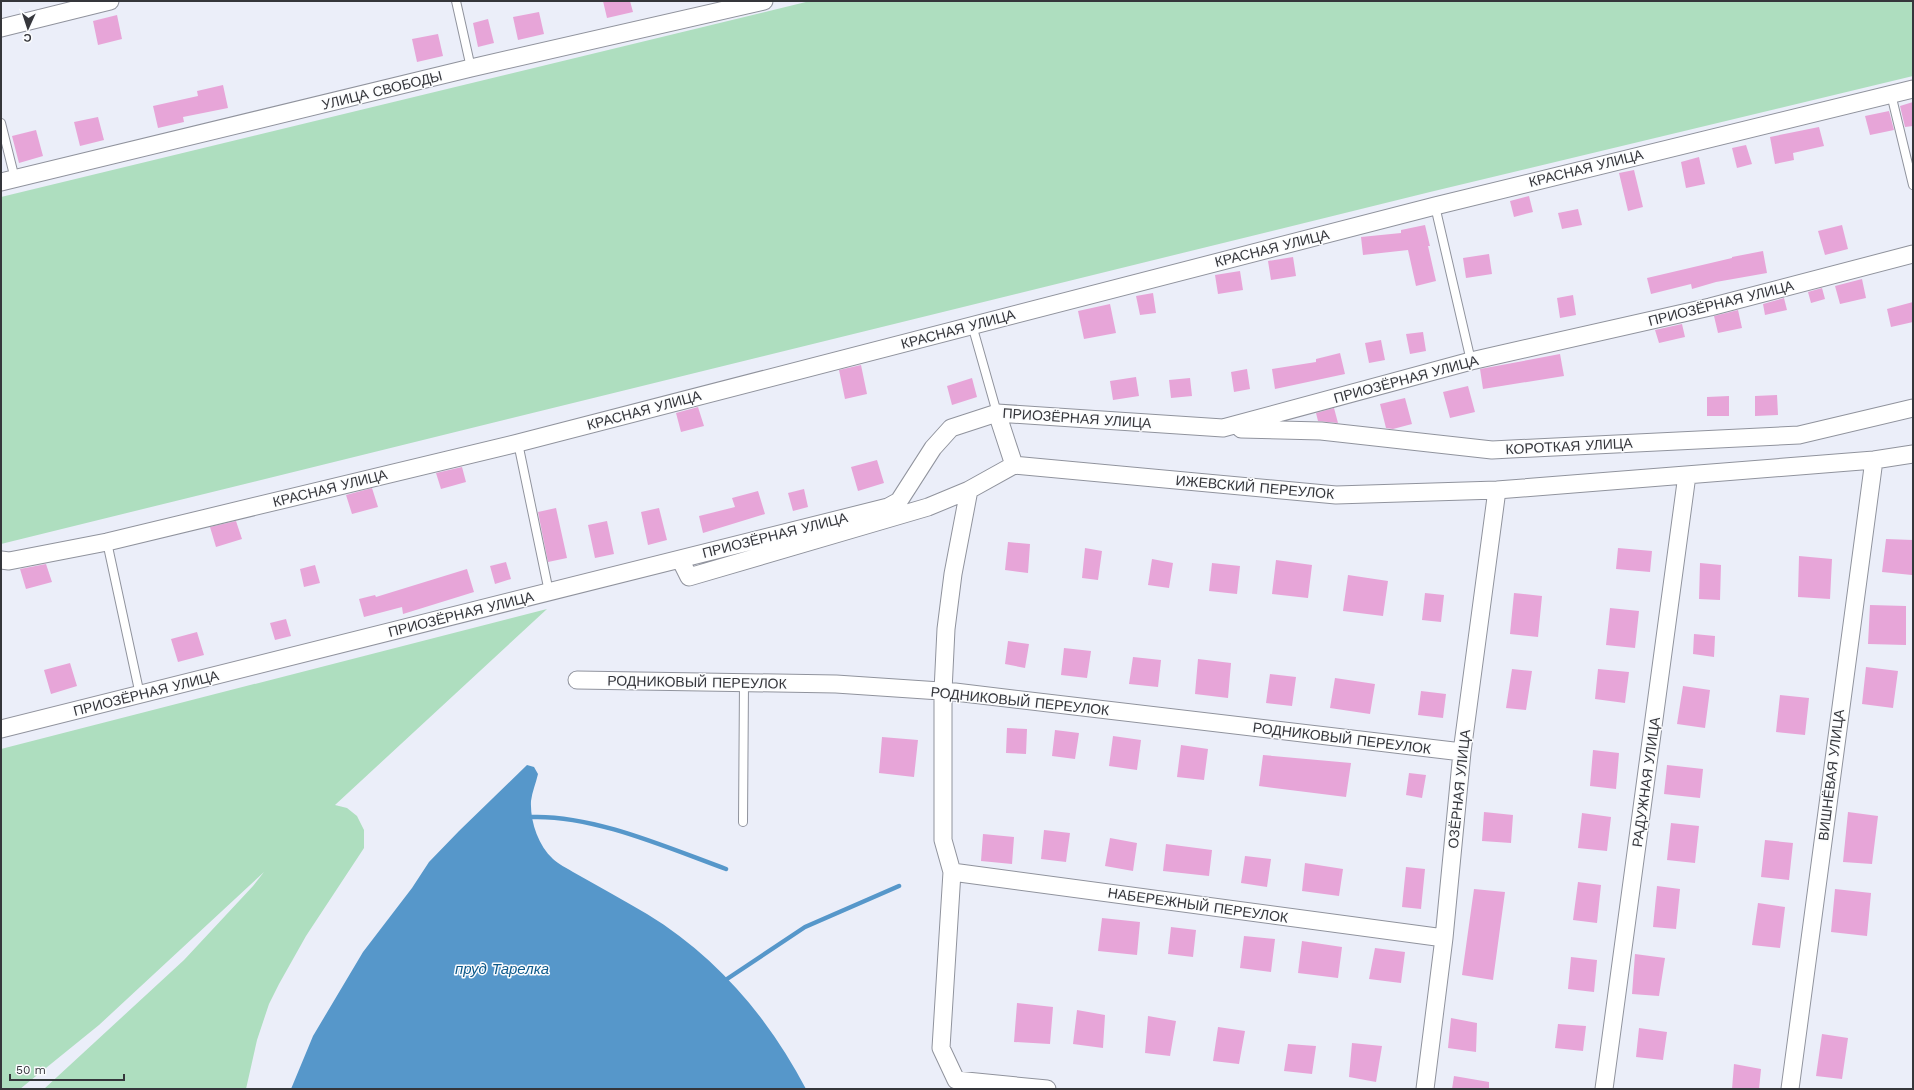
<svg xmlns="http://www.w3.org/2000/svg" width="1914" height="1090" viewBox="0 0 1914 1090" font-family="'Work Sans',sans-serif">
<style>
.green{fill:#aedebf}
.water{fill:#5697ca}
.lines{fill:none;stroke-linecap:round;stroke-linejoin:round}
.stream{stroke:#5697ca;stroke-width:4.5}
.building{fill:#e7a5d8}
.lane-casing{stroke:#90939d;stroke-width:10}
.street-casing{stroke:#90939d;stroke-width:19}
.lane{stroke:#fff;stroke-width:8}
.street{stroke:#fff;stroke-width:17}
.labels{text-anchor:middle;stroke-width:3;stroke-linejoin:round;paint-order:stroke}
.street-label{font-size:14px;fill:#35363b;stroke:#fbfcfe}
.water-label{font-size:15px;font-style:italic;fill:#0c598a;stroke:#fbfcfe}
</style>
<rect width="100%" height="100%" fill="#ebeef9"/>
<path class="green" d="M 810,1 L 1913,1 L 1913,76 L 1430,192 L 1,544 L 1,197 Z
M 547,609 L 335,805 L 347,808 L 357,816 L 364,830 L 364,848 L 306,936 L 279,984 L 269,1004 L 257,1040 L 246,1089 L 44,1089 L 184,960 L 253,886 L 264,872 L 99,1025 L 20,1089 L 1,1089 L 1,749 Z"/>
<path class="water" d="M 527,765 L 534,767 L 538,774 C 536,783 532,792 531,801 C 530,821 538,845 553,859 C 558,864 567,868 573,872 C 598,886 623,900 647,914 C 716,956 769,1018 806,1089 L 291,1089 L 313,1036 L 363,952 L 412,888 L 429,862 L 459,831 Z"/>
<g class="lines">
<path class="stream" d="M 532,817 C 594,815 668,848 726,869
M 727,979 L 805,927 L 899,886"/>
</g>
<path class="building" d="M 603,1 L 630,1 L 633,12 L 607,18 Z
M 539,12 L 544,34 L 518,40 L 513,17 Z
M 117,15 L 122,39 L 98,45 L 93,21 Z
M 488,19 L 494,43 L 478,47 L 473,23 Z
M 438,34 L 443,56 L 417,62 L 412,39 Z
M 223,85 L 228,108 L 183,117 L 184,122 L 158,128 L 153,106 L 198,96 L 197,91 Z
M 1913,102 L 1913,126 L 1905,127 L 1900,106 Z
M 1889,111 L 1894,130 L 1870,135 L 1865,116 Z
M 98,117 L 104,140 L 80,146 L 74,122 Z
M 1819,127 L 1824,146 L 1793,153 L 1794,160 L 1775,164 L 1770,137 Z
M 36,130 L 43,156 L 19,163 L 12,136 Z
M 1746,145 L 1752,164 L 1737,168 L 1732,148 Z
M 1699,157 L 1705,184 L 1686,188 L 1681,162 Z
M 1634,170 L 1643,207 L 1628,211 L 1619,173 Z
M 1529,196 L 1533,212 L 1514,217 L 1510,201 Z
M 1578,209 L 1582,225 L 1562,229 L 1558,213 Z
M 1425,225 L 1430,246 L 1428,246 L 1436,281 L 1416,286 L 1408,250 L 1363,255 L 1361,237 L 1401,233 L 1401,230 Z
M 1842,225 L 1848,249 L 1825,255 L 1818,231 Z
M 1763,251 L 1767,273 L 1716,282 L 1692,289 L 1691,284 L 1651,294 L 1647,278 L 1732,258 L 1732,257 Z
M 1489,254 L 1492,274 L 1466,278 L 1463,258 Z
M 1293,257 L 1296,276 L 1271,280 L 1268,261 Z
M 1240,271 L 1243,290 L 1218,294 L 1215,275 Z
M 1862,279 L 1866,298 L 1840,304 L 1835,286 Z
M 1822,288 L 1825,299 L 1811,303 L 1808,292 Z
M 1153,293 L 1156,313 L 1140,315 L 1136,296 Z
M 1573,295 L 1576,315 L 1560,318 L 1557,298 Z
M 1784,298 L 1787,310 L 1765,315 L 1763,304 Z
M 1913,302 L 1913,322 L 1891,327 L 1887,309 Z
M 1110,304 L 1116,333 L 1084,339 L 1078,311 Z
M 1738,310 L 1742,328 L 1718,333 L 1714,316 Z
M 1682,324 L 1685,337 L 1659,343 L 1655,330 Z
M 1423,332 L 1426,351 L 1410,354 L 1406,334 Z
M 1381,340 L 1385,360 L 1369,363 L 1365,343 Z
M 1340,353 L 1345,374 L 1275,389 L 1272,369 L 1316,362 L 1316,359 Z
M 1560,354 L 1564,376 L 1483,389 L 1480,369 Z
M 861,365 L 867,394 L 845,399 L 839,370 Z
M 1247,369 L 1250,389 L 1234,392 L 1231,372 Z
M 1136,377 L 1139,396 L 1113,400 L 1110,381 Z
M 972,378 L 977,397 L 952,405 L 947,386 Z
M 1190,378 L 1192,396 L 1171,398 L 1169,380 Z
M 1468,386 L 1475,412 L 1450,418 L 1443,392 Z
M 1777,395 L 1778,415 L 1755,416 L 1755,396 Z
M 1729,396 L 1729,416 L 1707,416 L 1707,397 Z
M 1405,398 L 1412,424 L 1393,429 L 1386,428 L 1380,404 Z
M 698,407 L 704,426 L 681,432 L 676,413 Z
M 1334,408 L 1338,423 L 1318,421 L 1316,413 Z
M 877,460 L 884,483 L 858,491 L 851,467 Z
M 462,467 L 466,482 L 441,489 L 436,473 Z
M 372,488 L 378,507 L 352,514 L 346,495 Z
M 804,489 L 808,507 L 793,511 L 788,493 Z
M 758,491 L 765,514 L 703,533 L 699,516 L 735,507 L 732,498 Z
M 556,508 L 567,558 L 548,562 L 538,512 Z
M 659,508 L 667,540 L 648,545 L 641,512 Z
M 236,521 L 242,539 L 216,547 L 210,527 Z
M 607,521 L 614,554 L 595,558 L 588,525 Z
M 1886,539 L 1913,540 L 1912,575 L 1882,572 Z
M 1008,542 L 1030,544 L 1028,573 L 1005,570 Z
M 1085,548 L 1102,551 L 1098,580 L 1082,578 Z
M 1618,548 L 1652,551 L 1650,572 L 1616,569 Z
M 1799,556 L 1832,559 L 1830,599 L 1798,597 Z
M 1152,559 L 1173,563 L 1169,588 L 1148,585 Z
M 1276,560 L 1312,565 L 1308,598 L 1272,594 Z
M 506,562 L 511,579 L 495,584 L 490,566 Z
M 1212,563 L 1240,566 L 1237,594 L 1209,591 Z
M 1700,563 L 1721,565 L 1720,600 L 1699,599 Z
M 46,564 L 52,582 L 26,589 L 20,569 Z
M 315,565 L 320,583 L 304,587 L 300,569 Z
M 467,569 L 474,592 L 403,614 L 402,607 L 364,617 L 359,599 L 375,595 L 376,597 Z
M 1348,575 L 1388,581 L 1383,616 L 1343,611 Z
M 1425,593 L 1444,595 L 1441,622 L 1422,620 Z
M 1514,593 L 1542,596 L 1538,637 L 1510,634 Z
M 1870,605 L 1906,606 L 1906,645 L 1868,644 Z
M 1610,608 L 1639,611 L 1635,648 L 1606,645 Z
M 286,619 L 291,636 L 275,640 L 270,623 Z
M 197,632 L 204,655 L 178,662 L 171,639 Z
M 1694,634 L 1715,636 L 1714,657 L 1693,654 Z
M 1008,641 L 1029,644 L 1025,668 L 1005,664 Z
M 1064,648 L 1091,651 L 1087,678 L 1061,675 Z
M 1133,657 L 1161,660 L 1158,687 L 1129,684 Z
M 1198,659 L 1231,663 L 1228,698 L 1195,694 Z
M 70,663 L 77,686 L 51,694 L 44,670 Z
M 1866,667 L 1898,671 L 1893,708 L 1862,704 Z
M 1512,669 L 1532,671 L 1526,710 L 1506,708 Z
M 1598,669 L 1629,672 L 1625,703 L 1595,699 Z
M 1270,674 L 1296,677 L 1292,706 L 1266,703 Z
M 1335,678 L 1375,684 L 1370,714 L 1330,708 Z
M 1683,686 L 1710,690 L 1705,728 L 1677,724 Z
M 1421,691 L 1446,694 L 1443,718 L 1418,715 Z
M 1780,695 L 1809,698 L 1805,735 L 1776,732 Z
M 1007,728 L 1027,729 L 1026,754 L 1006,753 Z
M 1055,730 L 1079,733 L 1075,759 L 1052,756 Z
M 1113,736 L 1141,740 L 1137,770 L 1109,766 Z
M 882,737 L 918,740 L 914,777 L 879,773 Z
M 1181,745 L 1208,749 L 1204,780 L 1177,777 Z
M 1593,750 L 1619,753 L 1616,789 L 1590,786 Z
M 1263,755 L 1351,763 L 1346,797 L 1259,786 Z
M 1667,765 L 1703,769 L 1700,798 L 1664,794 Z
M 1409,773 L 1426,775 L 1422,798 L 1406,795 Z
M 1484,812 L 1513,815 L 1511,843 L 1482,841 Z
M 1848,812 L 1878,816 L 1872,864 L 1843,862 Z
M 1582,813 L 1611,817 L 1607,851 L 1578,848 Z
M 1671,823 L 1699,826 L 1695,863 L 1667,860 Z
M 1044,830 L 1070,833 L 1066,862 L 1041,859 Z
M 983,834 L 1014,837 L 1012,864 L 981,861 Z
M 1110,838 L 1137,843 L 1133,871 L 1105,866 Z
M 1765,840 L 1793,843 L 1789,880 L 1761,877 Z
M 1166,844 L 1212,850 L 1209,876 L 1163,871 Z
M 1245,856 L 1271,859 L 1267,887 L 1241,883 Z
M 1305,863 L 1343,869 L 1339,896 L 1302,891 Z
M 1406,867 L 1425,869 L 1421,909 L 1402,907 Z
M 1578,882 L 1601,885 L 1597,923 L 1573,920 Z
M 1657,886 L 1680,889 L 1676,929 L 1653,927 Z
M 1474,889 L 1505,892 L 1493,980 L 1462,975 Z
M 1835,889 L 1871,893 L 1867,936 L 1831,932 Z
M 1758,903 L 1785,907 L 1780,948 L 1752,945 Z
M 1102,918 L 1140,922 L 1137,955 L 1098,951 Z
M 1171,927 L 1196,930 L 1193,957 L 1168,954 Z
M 1244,936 L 1275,939 L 1271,972 L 1240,968 Z
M 1302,941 L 1342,947 L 1338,978 L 1298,973 Z
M 1375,948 L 1405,952 L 1401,983 L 1369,979 Z
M 1635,954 L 1665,958 L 1659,996 L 1632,994 Z
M 1571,957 L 1597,960 L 1594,992 L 1568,989 Z
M 1017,1003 L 1053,1007 L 1050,1044 L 1014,1042 Z
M 1077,1010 L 1105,1015 L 1103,1048 L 1073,1044 Z
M 1148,1016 L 1176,1021 L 1170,1056 L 1145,1053 Z
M 1451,1018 L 1477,1023 L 1476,1052 L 1448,1048 Z
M 1558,1024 L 1586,1026 L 1583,1051 L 1555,1048 Z
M 1218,1027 L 1245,1031 L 1239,1064 L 1213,1061 Z
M 1639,1028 L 1667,1032 L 1663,1060 L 1636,1057 Z
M 1822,1034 L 1848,1038 L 1842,1079 L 1816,1076 Z
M 1352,1043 L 1382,1046 L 1376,1082 L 1349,1077 Z
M 1288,1044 L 1316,1046 L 1312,1074 L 1284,1071 Z
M 1734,1064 L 1761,1069 L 1759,1089 L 1732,1089 Z
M 1454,1076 L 1489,1082 L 1489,1089 L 1452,1089 Z"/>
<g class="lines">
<defs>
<path id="lane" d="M 456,1 L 471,68
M 1891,94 L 1913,185
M 1,123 L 15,179
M 1435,206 L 1471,361
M 972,325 L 997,413
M 518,443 L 549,592
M 107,542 L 140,695
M 743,822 L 744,683"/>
<path id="street" d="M 1,28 L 110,1
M 1,182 L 471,68 L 764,1
M 997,413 L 1014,465
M 1241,429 L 1321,431 L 1492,450 L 1799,435 L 1913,408
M 1014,465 L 1336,495 L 1497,490 L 1874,460 L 1913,454
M 1014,465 L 969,490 L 953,574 L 946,629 L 943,691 L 943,840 L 952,872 L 941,1048 L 956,1080 L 1047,1089
M 680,559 L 689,577 L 928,507 L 969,490
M 1,560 L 9,561 L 107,542 L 518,443 L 1435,206 L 1913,89
M 577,680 L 836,684 L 955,692 L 1462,752
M 1,729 L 888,507 L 899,501 L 933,448 L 951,428 L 997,413 L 1223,428 L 1471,361 L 1710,307 L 1913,254
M 952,872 L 1444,938
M 1425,1089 L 1444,938 L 1462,752 L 1497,490
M 1604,1089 L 1687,475
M 1790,1089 L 1874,460"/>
</defs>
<use href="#lane" class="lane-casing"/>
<use href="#street" class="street-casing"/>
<use href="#lane" class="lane"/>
<use href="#street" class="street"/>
</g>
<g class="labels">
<g class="street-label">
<text transform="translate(382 90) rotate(-14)" y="5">УЛИЦА СВОБОДЫ</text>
<text transform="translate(1586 168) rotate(-14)" y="5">КРАСНАЯ УЛИЦА</text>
<text transform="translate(1272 248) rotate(-14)" y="5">КРАСНАЯ УЛИЦА</text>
<text transform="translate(1721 303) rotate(-14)" y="5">ПРИОЗЁРНАЯ УЛИЦА</text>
<text transform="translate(958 329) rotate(-15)" y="5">КРАСНАЯ УЛИЦА</text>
<text transform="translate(1406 379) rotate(-15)" y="5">ПРИОЗЁРНАЯ УЛИЦА</text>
<text transform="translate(644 410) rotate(-15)" y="5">КРАСНАЯ УЛИЦА</text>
<text transform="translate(1077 418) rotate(4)" y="5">ПРИОЗЁРНАЯ УЛИЦА</text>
<text transform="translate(1569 446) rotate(-3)" y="5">КОРОТКАЯ УЛИЦА</text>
<text transform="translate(1255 487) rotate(5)" y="5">ИЖЕВСКИЙ ПЕРЕУЛОК</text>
<text transform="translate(330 488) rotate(-14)" y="5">КРАСНАЯ УЛИЦА</text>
<text transform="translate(775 535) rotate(-14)" y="5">ПРИОЗЁРНАЯ УЛИЦА</text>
<text transform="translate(461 614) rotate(-14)" y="5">ПРИОЗЁРНАЯ УЛИЦА</text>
<text transform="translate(697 682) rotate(1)" y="5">РОДНИКОВЫЙ ПЕРЕУЛОК</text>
<text transform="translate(146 693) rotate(-14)" y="5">ПРИОЗЁРНАЯ УЛИЦА</text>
<text transform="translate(1020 701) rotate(6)" y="5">РОДНИКОВЫЙ ПЕРЕУЛОК</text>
<text transform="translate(1342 738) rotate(7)" y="5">РОДНИКОВЫЙ ПЕРЕУЛОК</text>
<text transform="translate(1831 775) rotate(-83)" y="5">ВИШНЁВАЯ УЛИЦА</text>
<text transform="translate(1646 782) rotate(-82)" y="5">РАДУЖНАЯ УЛИЦА</text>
<text transform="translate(1459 789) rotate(-84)" y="5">ОЗЁРНАЯ УЛИЦА</text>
<text transform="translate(1198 905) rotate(8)" y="5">НАБЕРЕЖНЫЙ ПЕРЕУЛОК</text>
</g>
<g class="water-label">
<text x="502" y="974">пруд Тарелка</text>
</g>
</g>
<rect width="1914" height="1090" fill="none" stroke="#35363b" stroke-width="4"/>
<g transform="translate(28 28) rotate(183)" stroke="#fbfcfe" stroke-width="3" paint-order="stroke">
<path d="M0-3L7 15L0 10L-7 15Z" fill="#35363b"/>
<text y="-6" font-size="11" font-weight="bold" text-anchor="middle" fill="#35363b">С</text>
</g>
<path d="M10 1074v6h114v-6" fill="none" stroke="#35363b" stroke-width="2"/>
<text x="16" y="1074" font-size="12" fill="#35363b" stroke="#fbfcfe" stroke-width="3" paint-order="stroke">50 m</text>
</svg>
